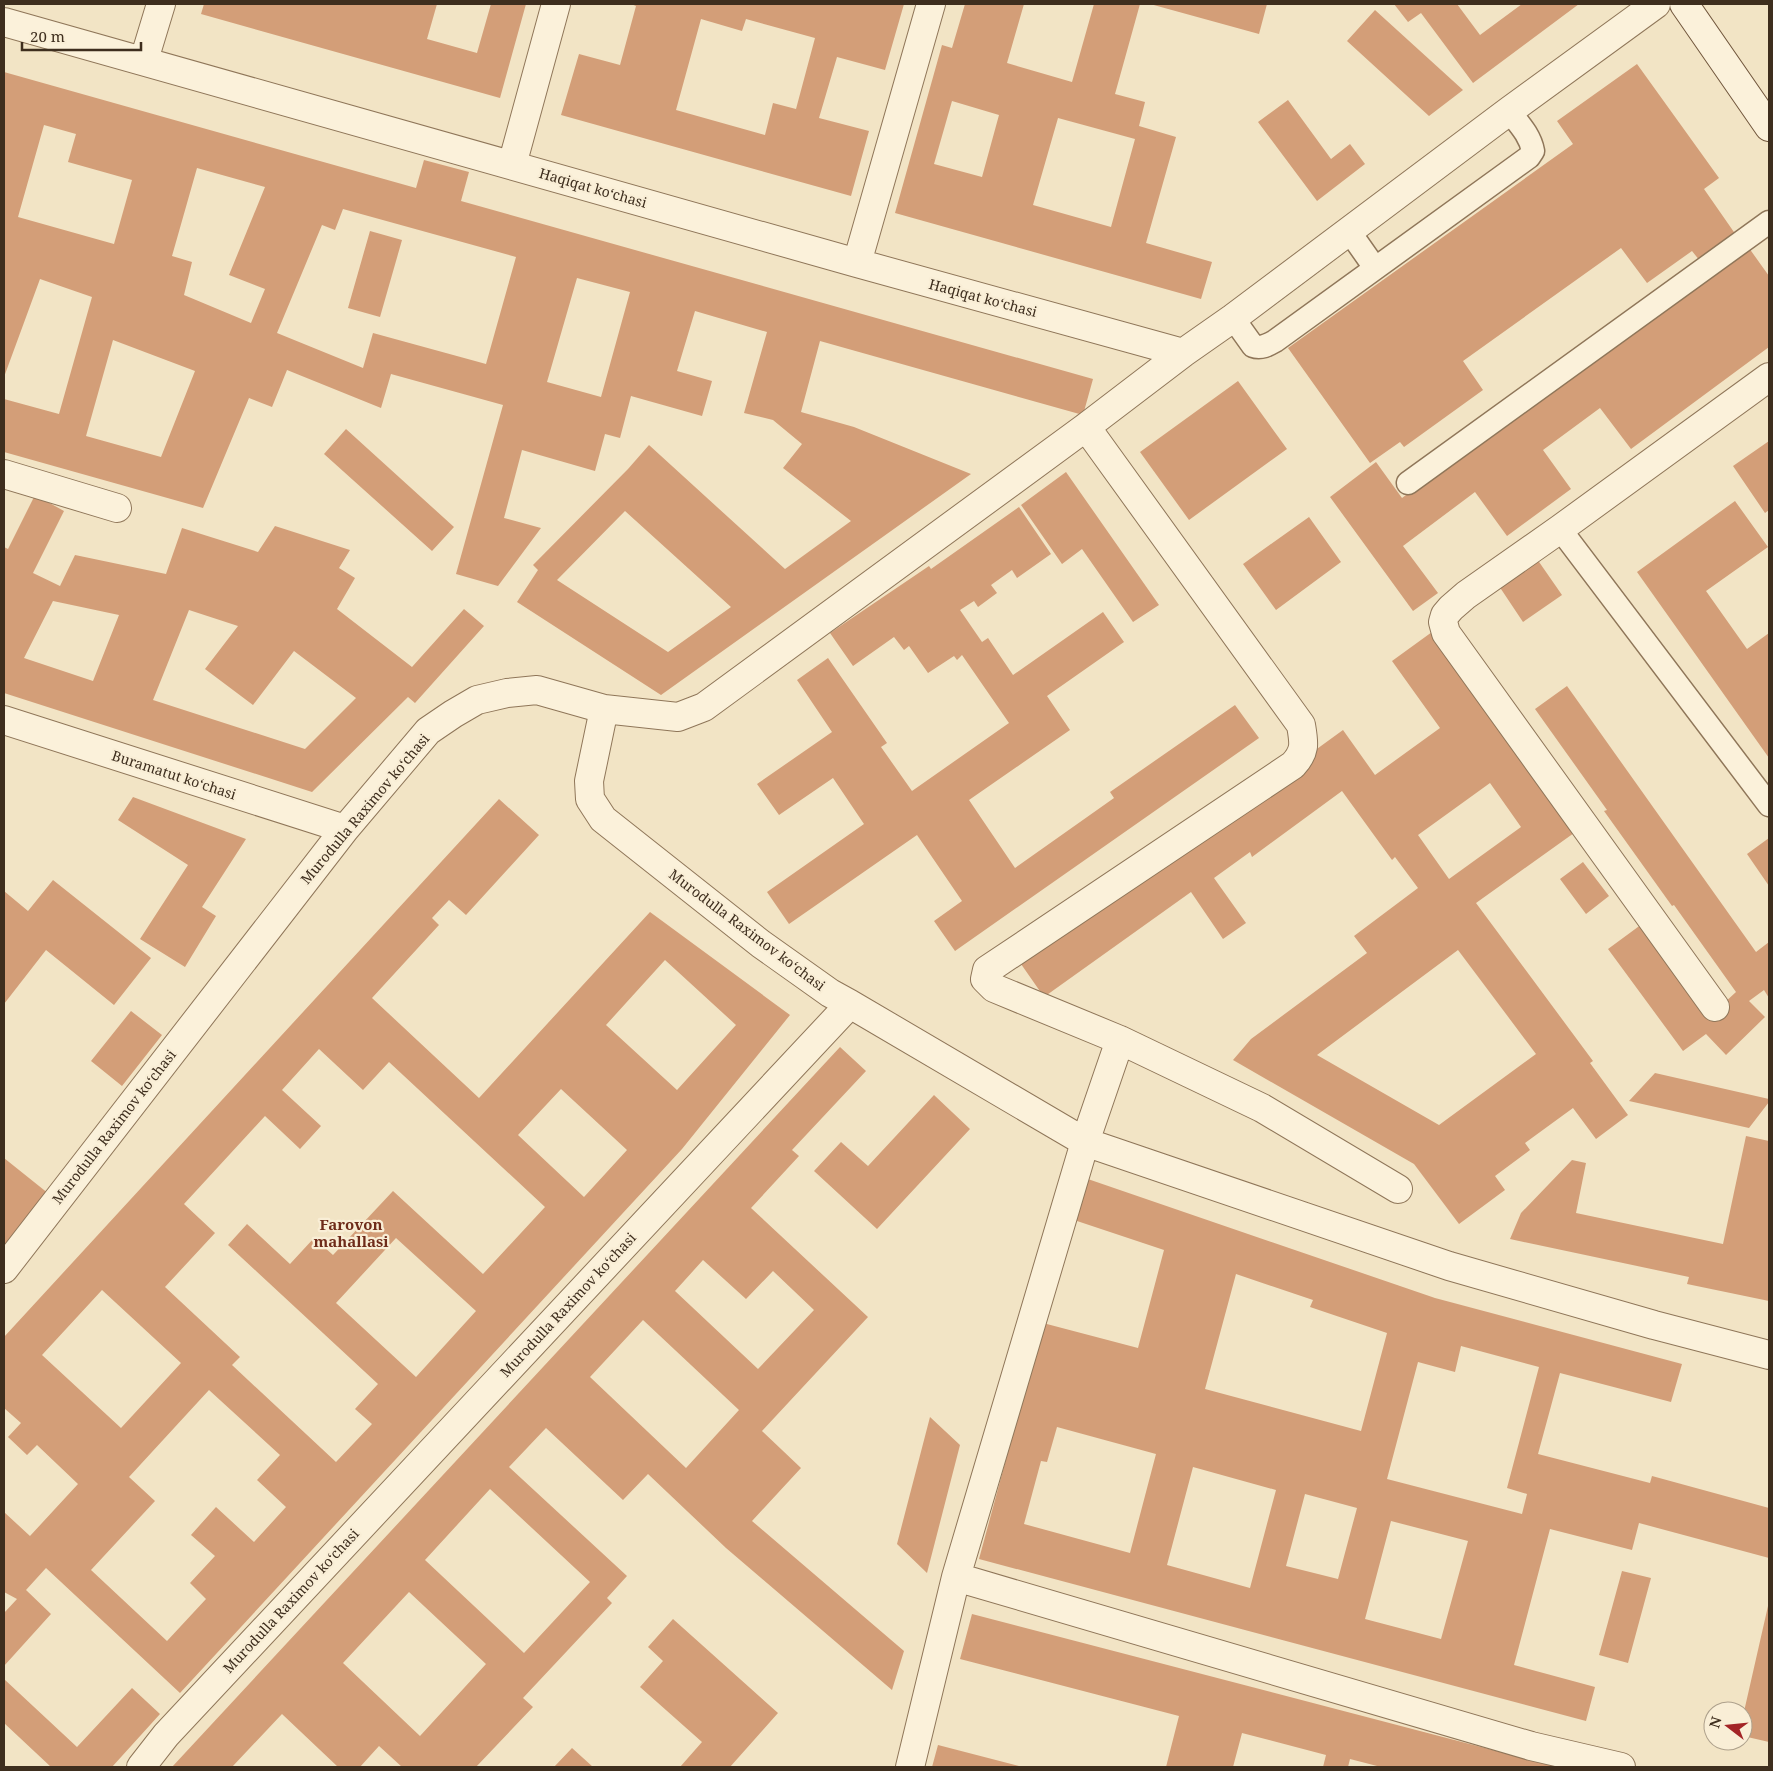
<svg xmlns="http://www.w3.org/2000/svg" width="1773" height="1771" viewBox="0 0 1773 1771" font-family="'Noto Serif',serif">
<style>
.building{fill:#d39e78;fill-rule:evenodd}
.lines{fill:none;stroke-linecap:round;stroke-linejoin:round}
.lane-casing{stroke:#8f7659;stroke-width:25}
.street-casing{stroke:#8f7659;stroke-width:30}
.secondary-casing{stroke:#71563c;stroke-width:30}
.lane{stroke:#fbf1da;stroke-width:22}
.street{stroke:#fbf1da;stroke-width:28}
.secondary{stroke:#fbf1da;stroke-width:28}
.labels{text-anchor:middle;stroke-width:4.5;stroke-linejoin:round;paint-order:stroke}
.street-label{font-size:14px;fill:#3e2e1e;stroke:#f9eed6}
.neighbourhood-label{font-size:15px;font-weight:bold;fill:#6e2b1a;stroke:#f9eed6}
</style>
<rect width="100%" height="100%" fill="#f2e4c5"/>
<path class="building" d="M 204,4 L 437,4 L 427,39 L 477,53 L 491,4 L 526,4 L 500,98 L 201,14 Z
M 631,4 L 904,4 L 885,70 L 837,57 L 819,118 L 869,131 L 851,196 L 561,115 L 579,54 L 620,65 L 636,6 ZM 701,19 L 742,31 L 746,19 L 815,38 L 796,109 L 773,103 L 765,135 L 676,110 Z
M 965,4 L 1024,4 L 1007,63 L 1072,82 L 1094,4 L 1140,4 L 1115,94 L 1145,102 L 1139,126 L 1176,137 L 1146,243 L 1212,262 L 1201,299 L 895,213 L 942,45 L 952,48 ZM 952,101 L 999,115 L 982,177 L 934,164 ZM 1058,118 L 1135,139 L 1111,227 L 1033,205 Z
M 1150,4 L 1267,4 L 1259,34 Z
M 1394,4 L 1457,4 L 1480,35 L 1522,4 L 1579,4 L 1473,83 L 1421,13 L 1408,22 Z
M 1375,10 L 1463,90 L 1429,116 L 1347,41 Z
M 1637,64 L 1719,178 L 1704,189 L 1736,235 L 1700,261 L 1692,251 L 1647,283 L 1621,248 L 1463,361 L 1483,390 L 1404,447 L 1400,442 L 1370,463 L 1288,348 L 1573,144 L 1557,121 Z
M 4,72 L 416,188 L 424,160 L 469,172 L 461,201 L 1093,379 L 1083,415 L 820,341 L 801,412 L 854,427 L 971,474 L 661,695 L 517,602 L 538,570 L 533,565 L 628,469 L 649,445 L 785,569 L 851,521 L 783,468 L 802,444 L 773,420 L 744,413 L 767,332 L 695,311 L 677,371 L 712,381 L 702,416 L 631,396 L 620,438 L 605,434 L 595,471 L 522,450 L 504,518 L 541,528 L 498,586 L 456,574 L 503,405 L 391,374 L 381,408 L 287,370 L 272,407 L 249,398 L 203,508 L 4,452 L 4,399 L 59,414 L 92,297 L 40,279 L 4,377 ZM 44,125 L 76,134 L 68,162 L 132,180 L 114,244 L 18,217 ZM 197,168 L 265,187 L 229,275 L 265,289 L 251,323 L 184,295 L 192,262 L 172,256 ZM 343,209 L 516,257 L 486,364 L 373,333 L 363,368 L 277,333 L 322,225 L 335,230 ZM 577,278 L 630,292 L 601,397 L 547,382 ZM 113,340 L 195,371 L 161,457 L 86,436 ZM 625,511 L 731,607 L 668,652 L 557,580 Z
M 1288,100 L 1331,159 L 1350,144 L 1365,164 L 1317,201 L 1258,122 Z
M 370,231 L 402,240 L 380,317 L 348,308 Z
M 1749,248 L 1769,276 L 1769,347 L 1631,449 L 1600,408 L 1543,450 L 1571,489 L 1507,536 L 1475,492 L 1403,546 L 1438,593 L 1413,611 L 1330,497 L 1376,462 L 1402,498 L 1486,436 L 1488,440 Z
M 1238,381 L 1287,449 L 1189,520 L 1140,452 Z
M 346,429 L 454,527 L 432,551 L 324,454 Z
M 1769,441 L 1769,510 L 1765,513 L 1733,466 Z
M 1066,472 L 1159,605 L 1133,622 L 1082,549 L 1062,564 L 1021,505 Z
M 35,495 L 64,511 L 33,573 L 60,586 L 75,555 L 166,574 L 182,528 L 258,552 L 275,526 L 350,550 L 339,568 L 355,578 L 337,609 L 412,667 L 464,609 L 484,626 L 415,703 L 408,697 L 312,792 L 4,693 L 4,547 L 8,549 ZM 53,601 L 119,615 L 93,681 L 24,658 ZM 189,610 L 238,626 L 205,669 L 253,705 L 294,651 L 356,698 L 305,749 L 153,700 Z
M 1735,501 L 1768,547 L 1706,591 L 1747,649 L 1769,633 L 1769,758 L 1637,572 Z
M 1019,507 L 1051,554 L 1017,578 L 1012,570 L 991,585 L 997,593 L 978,607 L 974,601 L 960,610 L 982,642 L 988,638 L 1013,675 L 1103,612 L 1124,642 L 1047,696 L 1070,730 L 969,800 L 1015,868 L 1114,798 L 1110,792 L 1235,705 L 1259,738 L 955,951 L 934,921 L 962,901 L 917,835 L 789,924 L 767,892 L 864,824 L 833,778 L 779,815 L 757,784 L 832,732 L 797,680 L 828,658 L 887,743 L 881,747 L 912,791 L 1009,723 L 962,655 L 957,660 L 954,656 L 928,673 L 909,646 L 904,650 L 894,637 L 853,666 L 830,633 L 929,566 L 931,569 Z
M 1309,517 L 1341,562 L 1276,610 L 1243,564 Z
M 1537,559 L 1562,595 L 1523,622 L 1499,586 Z
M 1432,632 L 1574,833 L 1476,903 L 1593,1061 L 1590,1063 L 1628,1115 L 1596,1139 L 1573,1108 L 1525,1143 L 1530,1150 L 1495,1176 L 1505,1190 L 1459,1224 L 1414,1164 L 1233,1060 L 1251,1039 L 1367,953 L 1354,936 L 1418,888 L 1395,857 L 1392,860 L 1342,791 L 1252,857 L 1250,852 L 1214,878 L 1246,923 L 1223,939 L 1191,892 L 1044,997 L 1021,964 L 1343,730 L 1375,775 L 1440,728 L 1392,661 ZM 1490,783 L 1521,827 L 1449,879 L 1418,835 ZM 1458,950 L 1536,1054 L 1439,1125 L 1317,1055 Z
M 1567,686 L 1756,952 L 1769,942 L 1769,998 L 1764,990 L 1749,1001 L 1765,1017 L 1726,1055 L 1706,1034 L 1683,1051 L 1608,949 L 1642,924 L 1710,1016 L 1736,992 L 1674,905 L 1672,906 L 1604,811 L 1607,810 L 1535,709 Z
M 133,797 L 246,839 L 202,907 L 216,916 L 185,967 L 140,939 L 188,865 L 118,820 Z
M 499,799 L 539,835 L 466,915 L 449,900 L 432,918 L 439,925 L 372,998 L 479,1098 L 650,912 L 790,1015 L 682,1149 L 180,1693 L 46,1568 L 26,1590 L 51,1614 L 4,1666 L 4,1613 L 17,1599 L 4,1592 L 4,1512 L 30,1536 L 78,1484 L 37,1445 L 27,1455 L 8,1437 L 21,1423 L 4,1408 L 4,1337 ZM 665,960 L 736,1025 L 677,1090 L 606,1025 ZM 319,1049 L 363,1090 L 389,1062 L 545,1207 L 483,1274 L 393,1191 L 333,1255 L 314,1238 L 290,1264 L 247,1224 L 228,1245 L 378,1384 L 355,1409 L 372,1424 L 336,1462 L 232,1365 L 240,1357 L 165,1287 L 215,1233 L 184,1204 L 265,1116 L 300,1149 L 321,1126 L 282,1090 ZM 561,1089 L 627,1150 L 584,1197 L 518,1135 ZM 396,1238 L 476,1311 L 416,1377 L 336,1303 ZM 102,1290 L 181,1363 L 121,1428 L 42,1355 ZM 209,1390 L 280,1455 L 257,1480 L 286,1507 L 254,1542 L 216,1507 L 191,1535 L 215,1556 L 190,1583 L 206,1599 L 167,1641 L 91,1570 L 155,1501 L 129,1477 Z
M 1769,838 L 1769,886 L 1747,854 Z
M 1583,862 L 1609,896 L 1586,914 L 1560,879 Z
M 53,880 L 151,958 L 114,1005 L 46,950 L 4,1004 L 4,891 L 28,911 Z
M 131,1011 L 162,1035 L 122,1086 L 91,1061 Z
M 840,1047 L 866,1071 L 792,1150 L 799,1156 L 751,1208 L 868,1317 L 762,1431 L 801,1468 L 752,1521 L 904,1651 L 892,1690 L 726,1548 L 648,1474 L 623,1500 L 546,1428 L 509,1467 L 627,1576 L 607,1598 L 612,1603 L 523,1698 L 533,1707 L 476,1767 L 402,1767 L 379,1746 L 360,1767 L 338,1767 L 282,1714 L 232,1767 L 172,1767 ZM 703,1260 L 746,1299 L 773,1271 L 814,1310 L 758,1369 L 675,1291 ZM 643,1320 L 739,1410 L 686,1468 L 590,1377 ZM 490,1489 L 590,1582 L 524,1653 L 425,1560 ZM 409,1592 L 486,1664 L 420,1736 L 343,1663 Z
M 1655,1073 L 1769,1099 L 1769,1102 L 1749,1128 L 1629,1101 Z
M 934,1095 L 970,1129 L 877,1229 L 814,1171 L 841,1142 L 868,1166 Z
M 1746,1136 L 1769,1141 L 1769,1301 L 1687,1284 L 1689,1277 L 1510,1239 L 1521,1213 L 1572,1160 L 1586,1163 L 1576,1213 L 1723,1244 Z
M 4,1158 L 49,1194 L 4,1251 Z
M 1082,1177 L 1435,1298 L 1682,1364 L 1671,1402 L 1560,1373 L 1538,1454 L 1650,1483 L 1652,1476 L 1769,1508 L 1769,1558 L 1639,1523 L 1632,1550 L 1550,1529 L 1514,1665 L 1595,1687 L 1586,1721 L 979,1559 L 1043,1323 L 1138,1348 L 1164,1250 L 1071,1219 ZM 1236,1274 L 1313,1300 L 1310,1307 L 1387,1333 L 1361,1431 L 1205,1389 ZM 1461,1346 L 1539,1367 L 1507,1488 L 1527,1494 L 1522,1514 L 1387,1479 L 1418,1362 L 1455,1372 ZM 1057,1427 L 1156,1454 L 1130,1553 L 1024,1524 L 1041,1461 L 1047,1462 ZM 1193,1467 L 1276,1490 L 1250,1588 L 1167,1565 ZM 1305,1494 L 1357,1508 L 1338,1579 L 1286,1566 ZM 1391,1521 L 1468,1541 L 1441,1639 L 1365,1619 Z
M 930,1417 L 960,1445 L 927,1573 L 897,1544 Z
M 1622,1571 L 1651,1578 L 1628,1663 L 1599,1655 Z
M 1768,1606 L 1769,1606 L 1769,1742 L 1743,1736 L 1743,1716 Z
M 972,1614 L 1558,1767 L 1381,1767 L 1350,1759 L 1348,1767 L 1323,1767 L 1326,1755 L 1242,1733 L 1233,1767 L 1166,1767 L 1179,1716 L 960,1659 Z
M 673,1619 L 778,1713 L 730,1767 L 680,1767 L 702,1742 L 640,1687 L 663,1661 L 648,1647 Z
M 4,1679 L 77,1747 L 132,1688 L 160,1714 L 112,1767 L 51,1767 L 4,1723 Z
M 938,1745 L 1023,1767 L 932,1767 Z
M 572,1748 L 593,1767 L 554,1767 Z"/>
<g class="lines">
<defs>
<path id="lane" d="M 1349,231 L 1375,268
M 1233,318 L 1253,346 C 1261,349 1268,345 1275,341 L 1529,157 L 1533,151 C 1530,135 1519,124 1509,111
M 1408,483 L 1769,222
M 1560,529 L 1769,805"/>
<path id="street" d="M 4,22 L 857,263 L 1183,353
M 144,60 L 161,4
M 512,165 L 556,4
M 857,263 L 931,4
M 1086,427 L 1301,725 C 1304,743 1306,751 1293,765 L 987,970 L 985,979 L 994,988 L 1120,1040 L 1262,1108 L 1398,1189
M 4,474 L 117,508
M 604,709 L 678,717 L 704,707 L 1086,427 L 1183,353 L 1233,318 L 1509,111 L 1656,4
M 4,720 L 345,829
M 850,1004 L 1085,1142 L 956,1577 L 910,1767
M 1715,1007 L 1446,633 L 1443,622 L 1445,615 L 1451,608 L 1466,595 L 1560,529 L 1769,377
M 1120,1040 L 1085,1142 L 1449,1266 L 1654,1325 L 1769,1355
M 4,1269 L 345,829 L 428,731 L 453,714 L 477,700 L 507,693 L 537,690 L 604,709 L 589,781 L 590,799 L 603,819 L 761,944 L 830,993 L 850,1004 L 166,1735 L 141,1767
M 956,1577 L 1531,1746 L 1621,1767"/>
<path id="secondary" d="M 1684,4 L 1769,127"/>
</defs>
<use href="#lane" class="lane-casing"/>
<use href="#street" class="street-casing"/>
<use href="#secondary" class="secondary-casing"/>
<use href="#lane" class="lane"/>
<use href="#street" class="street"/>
<use href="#secondary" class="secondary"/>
</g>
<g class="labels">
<g class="street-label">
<text transform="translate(593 188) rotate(16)" y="5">Haqiqat koʻchasi</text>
<text transform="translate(983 298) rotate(15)" y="5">Haqiqat koʻchasi</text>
<text transform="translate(174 775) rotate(18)" y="5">Buramatut koʻchasi</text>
<text transform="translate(365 809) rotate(-50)" y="5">Murodulla Raximov koʻchasi</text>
<text transform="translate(747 930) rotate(37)" y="5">Murodulla Raximov koʻchasi</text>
<text transform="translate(114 1127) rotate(-52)" y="5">Murodulla Raximov koʻchasi</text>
<text transform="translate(568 1305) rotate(-47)" y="5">Murodulla Raximov koʻchasi</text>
<text transform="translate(291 1601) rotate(-47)" y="5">Murodulla Raximov koʻchasi</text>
</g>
<g class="neighbourhood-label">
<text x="351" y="1230">Farovon<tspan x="351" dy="17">mahallasi</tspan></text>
</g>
</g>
<rect width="1773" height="1771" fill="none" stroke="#3e2e1e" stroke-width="10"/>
<g transform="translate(1728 1726) rotate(286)"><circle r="24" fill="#f9eed6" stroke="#aea18c"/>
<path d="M0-4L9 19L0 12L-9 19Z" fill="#a32426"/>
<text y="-8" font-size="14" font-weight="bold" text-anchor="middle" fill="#3e2e1e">N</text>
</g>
<path d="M22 42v8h119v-8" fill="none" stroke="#3e2e1e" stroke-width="2.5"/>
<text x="30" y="42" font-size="15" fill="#3e2e1e" stroke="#f9eed6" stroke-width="4" paint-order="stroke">20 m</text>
</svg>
